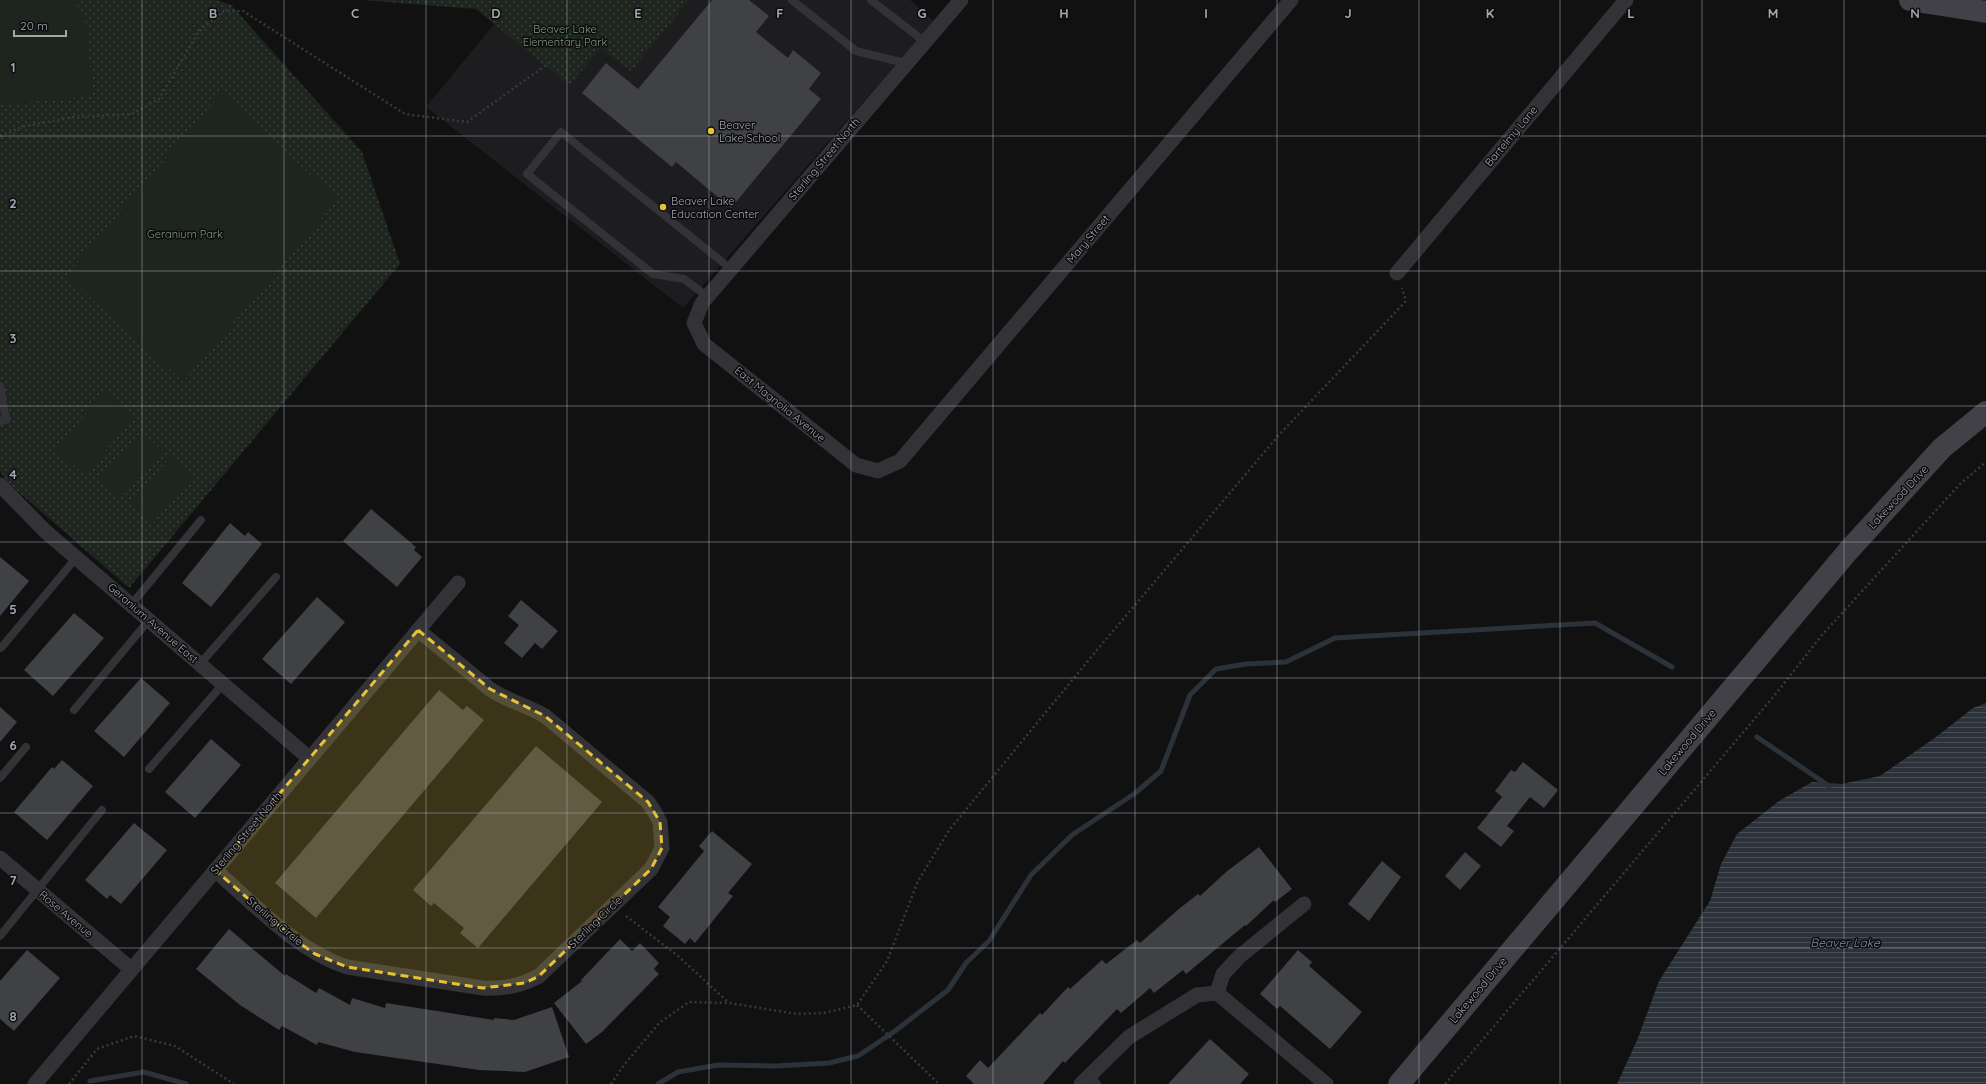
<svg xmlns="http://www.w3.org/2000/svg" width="1986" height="1084" viewBox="0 0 1986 1084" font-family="Quicksand,sans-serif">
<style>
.built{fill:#1d1d1f}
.grass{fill:url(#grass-dots)}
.garden{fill:#1e251f}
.water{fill:url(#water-rules)}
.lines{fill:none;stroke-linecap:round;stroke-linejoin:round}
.stream{stroke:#2b323a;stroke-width:5}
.building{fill:#404145}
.path{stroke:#38393e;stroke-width:2.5;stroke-dasharray:2 3;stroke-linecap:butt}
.lane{stroke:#323237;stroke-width:8}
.street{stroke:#323237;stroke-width:15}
.secondary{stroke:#414147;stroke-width:22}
.marked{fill:#e5c337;fill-opacity:0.2;stroke:#e5c337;stroke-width:3;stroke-dasharray:8 5;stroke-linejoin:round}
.grid{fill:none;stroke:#a3a6b2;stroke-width:1;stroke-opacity:0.55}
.poi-dot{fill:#e5c337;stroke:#0c0c0d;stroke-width:1.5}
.labels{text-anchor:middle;stroke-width:3;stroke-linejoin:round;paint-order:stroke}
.park-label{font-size:11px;fill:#7b9c82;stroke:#0c0c0d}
.poi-label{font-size:11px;fill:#a3a6b2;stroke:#0c0c0d;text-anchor:start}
.street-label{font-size:11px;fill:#a3a6b2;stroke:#0c0c0d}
.water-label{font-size:12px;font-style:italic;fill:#7c8fac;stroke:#0c0c0d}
.grid-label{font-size:13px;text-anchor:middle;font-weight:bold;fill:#a3a6b2;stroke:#0c0c0d;stroke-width:3;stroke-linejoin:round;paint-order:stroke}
</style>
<defs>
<pattern id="grass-dots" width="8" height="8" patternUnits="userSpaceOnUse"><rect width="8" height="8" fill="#1e251f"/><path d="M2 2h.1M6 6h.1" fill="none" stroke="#3c423d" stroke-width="1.8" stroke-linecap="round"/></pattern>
<pattern id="water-rules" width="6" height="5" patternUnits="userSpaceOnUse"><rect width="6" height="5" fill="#2b323a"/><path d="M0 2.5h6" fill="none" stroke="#474d54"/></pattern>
</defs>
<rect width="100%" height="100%" fill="#111112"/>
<path class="built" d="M 514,0 L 910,0 L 934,21 L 683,308 L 426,107 Z"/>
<path class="grass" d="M 0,0 L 217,0 L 231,5 L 362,152 L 400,264 L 129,588 L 6,481 L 0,471 Z
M 362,0 L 689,0 L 631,71 L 601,48 L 569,85 L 476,9 Z"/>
<path class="garden" d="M 0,0 L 75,0 L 86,22 L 93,96 L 0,105 Z
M 221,93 L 338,199 L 183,382 L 66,276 Z
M 105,391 L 135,416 L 85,475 L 55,450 Z
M 141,432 L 163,450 L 122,498 L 100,479 Z
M 170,457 L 193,475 L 153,523 L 130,505 Z"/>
<path class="water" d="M 1986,703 L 1986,1084 L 1617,1084 L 1638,1038 L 1659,981 L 1710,901 L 1721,864 L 1737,834 L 1779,801 L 1812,782 L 1842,784 L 1880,776 L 1936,737 L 1973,708 Z"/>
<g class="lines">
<path class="stream" d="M 1757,737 L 1829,786
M 90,1081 L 144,1072 L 186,1084
M 658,1084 L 678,1072 L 718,1065 L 776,1066 L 829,1063 L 858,1056 L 895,1031 L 948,990 L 966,963 L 989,941 L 1031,875 L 1072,835 L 1134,794 L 1161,771 L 1190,695 L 1216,669 L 1246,664 L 1286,662 L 1335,638 L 1595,623 L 1672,667"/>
</g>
<path class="building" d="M 712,0 L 749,0 L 769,16 L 756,32 L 788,58 L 793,50 L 821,73 L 809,89 L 821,99 L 731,208 L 676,162 L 672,167 L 582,93 L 606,63 L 638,89 Z
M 371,509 L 416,547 L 414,550 L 422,557 L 397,587 L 343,541 Z
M 230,523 L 245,536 L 248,532 L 262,544 L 211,607 L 182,583 Z
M 0,557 L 29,581 L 0,616 Z
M 317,597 L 345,622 L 291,684 L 262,659 Z
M 521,600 L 558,631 L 542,649 L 535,643 L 522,658 L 504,643 L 519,625 L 508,616 Z
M 74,613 L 104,638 L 53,696 L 24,670 Z
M 141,678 L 170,703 L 124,757 L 94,731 Z
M 439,690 L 463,710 L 467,706 L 484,720 L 316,918 L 275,883 Z
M 0,707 L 17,722 L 0,742 Z
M 211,739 L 241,765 L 195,818 L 165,792 Z
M 536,746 L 602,802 L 478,948 L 460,933 L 464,928 L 434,903 L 431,906 L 413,890 Z
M 62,760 L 93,786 L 47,840 L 14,812 L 52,767 L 54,769 Z
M 1523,762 L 1558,790 L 1544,808 L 1530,797 L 1507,826 L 1514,831 L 1501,847 L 1477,828 L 1502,797 L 1495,791 L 1511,770 L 1515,772 Z
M 134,823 L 167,850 L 121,904 L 110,895 L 107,899 L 85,880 Z
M 712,831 L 752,864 L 728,893 L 733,896 L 695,943 L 690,938 L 685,944 L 663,926 L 670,917 L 658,907 L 704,851 L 699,846 Z
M 1259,847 L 1292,889 L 1275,902 L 1274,900 L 1246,926 L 1245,925 L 1186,974 L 1183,970 L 1154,993 L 1150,988 L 1121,1013 L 1117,1009 L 1065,1063 L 1063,1061 L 1043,1084 L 974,1084 L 966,1076 L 980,1060 L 988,1068 L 1040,1013 L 1042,1015 L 1068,987 L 1070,989 L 1102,960 L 1106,964 L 1137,940 L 1140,943 L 1180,908 L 1198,894 L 1200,896 L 1226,872 Z
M 1465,852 L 1481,866 L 1460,890 L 1445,876 Z
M 1382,861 L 1401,877 L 1369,921 L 1348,904 Z
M 229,929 L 285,976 L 286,974 L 316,993 L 319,988 L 350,1005 L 352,998 L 385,1008 L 386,1003 L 494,1020 L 494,1018 L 514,1020 L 552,1007 L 569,1057 L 525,1072 L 479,1070 L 355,1052 L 318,1042 L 317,1045 L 282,1026 L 279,1030 L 240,1005 L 196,969 Z
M 620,939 L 632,951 L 640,943 L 659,963 L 654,969 L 659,974 L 602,1032 L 586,1044 L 554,1003 L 582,981 L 581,980 Z
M 27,950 L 60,978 L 14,1031 L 0,1019 L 0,981 Z
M 1298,950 L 1312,962 L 1309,966 L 1362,1012 L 1330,1049 L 1280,1006 L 1277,1009 L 1260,994 Z
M 1210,1039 L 1249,1074 L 1240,1084 L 1168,1084 Z"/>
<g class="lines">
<path class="path" d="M 0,136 L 25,126 L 74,117 L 132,114 L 159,99 L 199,31 L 224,11 L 243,11 L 405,114 L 467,122 L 549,63
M 626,916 L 678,956 L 729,1003
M 857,1005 L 939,1084
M 69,1084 L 97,1049 L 134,1036 L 175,1046 L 234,1084
M 611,1084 L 624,1065 L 659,1023 L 689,1002 L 729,1003 L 797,1014 L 824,1013 L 857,1005 L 887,961 L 918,881 L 950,829 L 1097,650 L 1278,436 L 1406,301 L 1402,288
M 1445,1084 L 1774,696 L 1822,635 L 1960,484 L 1986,462"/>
<path class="lane" d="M 792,0 L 856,51 L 905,63
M 871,0 L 925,42
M 708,297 L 684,279 L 653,274 L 527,174 L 561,132 L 731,269
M 0,386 L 6,420 L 0,421
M 131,605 L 201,520
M 1,648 L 76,558
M 200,664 L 276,577
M 74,710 L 149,620
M 149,769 L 223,684
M 0,778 L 26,747
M 0,936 L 102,810
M 1091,1075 L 1097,1084"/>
<path class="street" d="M 961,0 L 702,303 L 694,323 L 704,344 L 856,465 L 878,471 L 900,461 L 1291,0
M 1397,273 L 1626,0
M 0,485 L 45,531 L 309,758
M 0,858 L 131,969
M 215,870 C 255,905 296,950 347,967 L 483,988 C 504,989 520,986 539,976 L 651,869 L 662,848 L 660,822 L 654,811 L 648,802 L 545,716 C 527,705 507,701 490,689 L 418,630
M 1217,993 L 1223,974 L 1240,956 L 1304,904
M 35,1084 L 458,583
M 1081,1084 L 1129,1037 L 1197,995 L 1217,993 L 1326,1084"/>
<path class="secondary" d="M 1910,0 L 1986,12
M 1399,1084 L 1849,550 L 1942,448 L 1986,412"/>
</g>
<path class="marked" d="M 418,630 L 490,689 L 545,716 L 648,802 L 660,822 L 662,848 L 651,869 L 539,976 L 525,983 L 483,988 L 347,967 L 315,954 L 298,942 L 215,870 Z"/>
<path class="grid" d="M 142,0 L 142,1084M 284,0 L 284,1084M 426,0 L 426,1084M 567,0 L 567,1084M 709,0 L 709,1084M 851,0 L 851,1084M 993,0 L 993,1084M 1135,0 L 1135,1084M 1277,0 L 1277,1084M 1419,0 L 1419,1084M 1560,0 L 1560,1084M 1702,0 L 1702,1084M 1844,0 L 1844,1084M 0,136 L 1986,136M 0,271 L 1986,271M 0,406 L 1986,406M 0,542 L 1986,542M 0,678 L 1986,678M 0,813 L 1986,813M 0,948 L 1986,948"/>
<g class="poi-dot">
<circle cx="711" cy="131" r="4"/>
<circle cx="663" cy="207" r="4"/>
</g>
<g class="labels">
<g class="park-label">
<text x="565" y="33">Beaver Lake<tspan x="565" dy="13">Elementary Park</tspan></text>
<text x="185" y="238">Geranium Park</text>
</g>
<g class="poi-label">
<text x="719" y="129">Beaver<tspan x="719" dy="13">Lake School</tspan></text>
<text x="671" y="205">Beaver Lake<tspan x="671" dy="13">Education Center</tspan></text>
</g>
<g class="street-label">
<text transform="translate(1511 136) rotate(-50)" y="4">Bartelmy Lane</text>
<text transform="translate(824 159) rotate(-50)" y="4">Sterling Street North</text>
<text transform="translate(1088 239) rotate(-50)" y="4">Mary Street</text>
<text transform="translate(780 404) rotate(39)" y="4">East Magnolia Avenue</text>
<text transform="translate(1898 497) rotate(-47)" y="4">Lakewood Drive</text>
<text transform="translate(153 623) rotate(41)" y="4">Geranium Avenue East</text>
<text transform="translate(1687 742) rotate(-50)" y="4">Lakewood Drive</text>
<text transform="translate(246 833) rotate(-50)" y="4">Sterling Street North</text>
<text transform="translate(66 914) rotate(40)" y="4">Rose Avenue</text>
<text transform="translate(275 921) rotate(40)" y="4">Sterling Circle</text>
<text transform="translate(595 922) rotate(-44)" y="4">Sterling Circle</text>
<text transform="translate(1478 990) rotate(-50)" y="4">Lakewood Drive</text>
</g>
<g class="water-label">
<text x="1845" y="947">Beaver Lake</text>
</g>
</g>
<g class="grid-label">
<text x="213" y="18">B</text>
<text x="355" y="18">C</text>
<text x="496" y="18">D</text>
<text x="638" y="18">E</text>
<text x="780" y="18">F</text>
<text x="922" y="18">G</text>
<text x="1064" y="18">H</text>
<text x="1206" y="18">I</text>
<text x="1348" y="18">J</text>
<text x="1490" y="18">K</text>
<text x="1631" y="18">L</text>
<text x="1773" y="18">M</text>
<text x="1915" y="18">N</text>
<text x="13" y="72">1</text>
<text x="13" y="208">2</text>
<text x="13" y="343">3</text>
<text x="13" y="479">4</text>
<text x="13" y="614">5</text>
<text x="13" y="750">6</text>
<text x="13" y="885">7</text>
<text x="13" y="1021">8</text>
</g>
<path d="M14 30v6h52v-6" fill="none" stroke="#a3a6b2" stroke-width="2"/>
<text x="20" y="30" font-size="12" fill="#a3a6b2" stroke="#0c0c0d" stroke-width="3" paint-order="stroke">20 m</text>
</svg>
